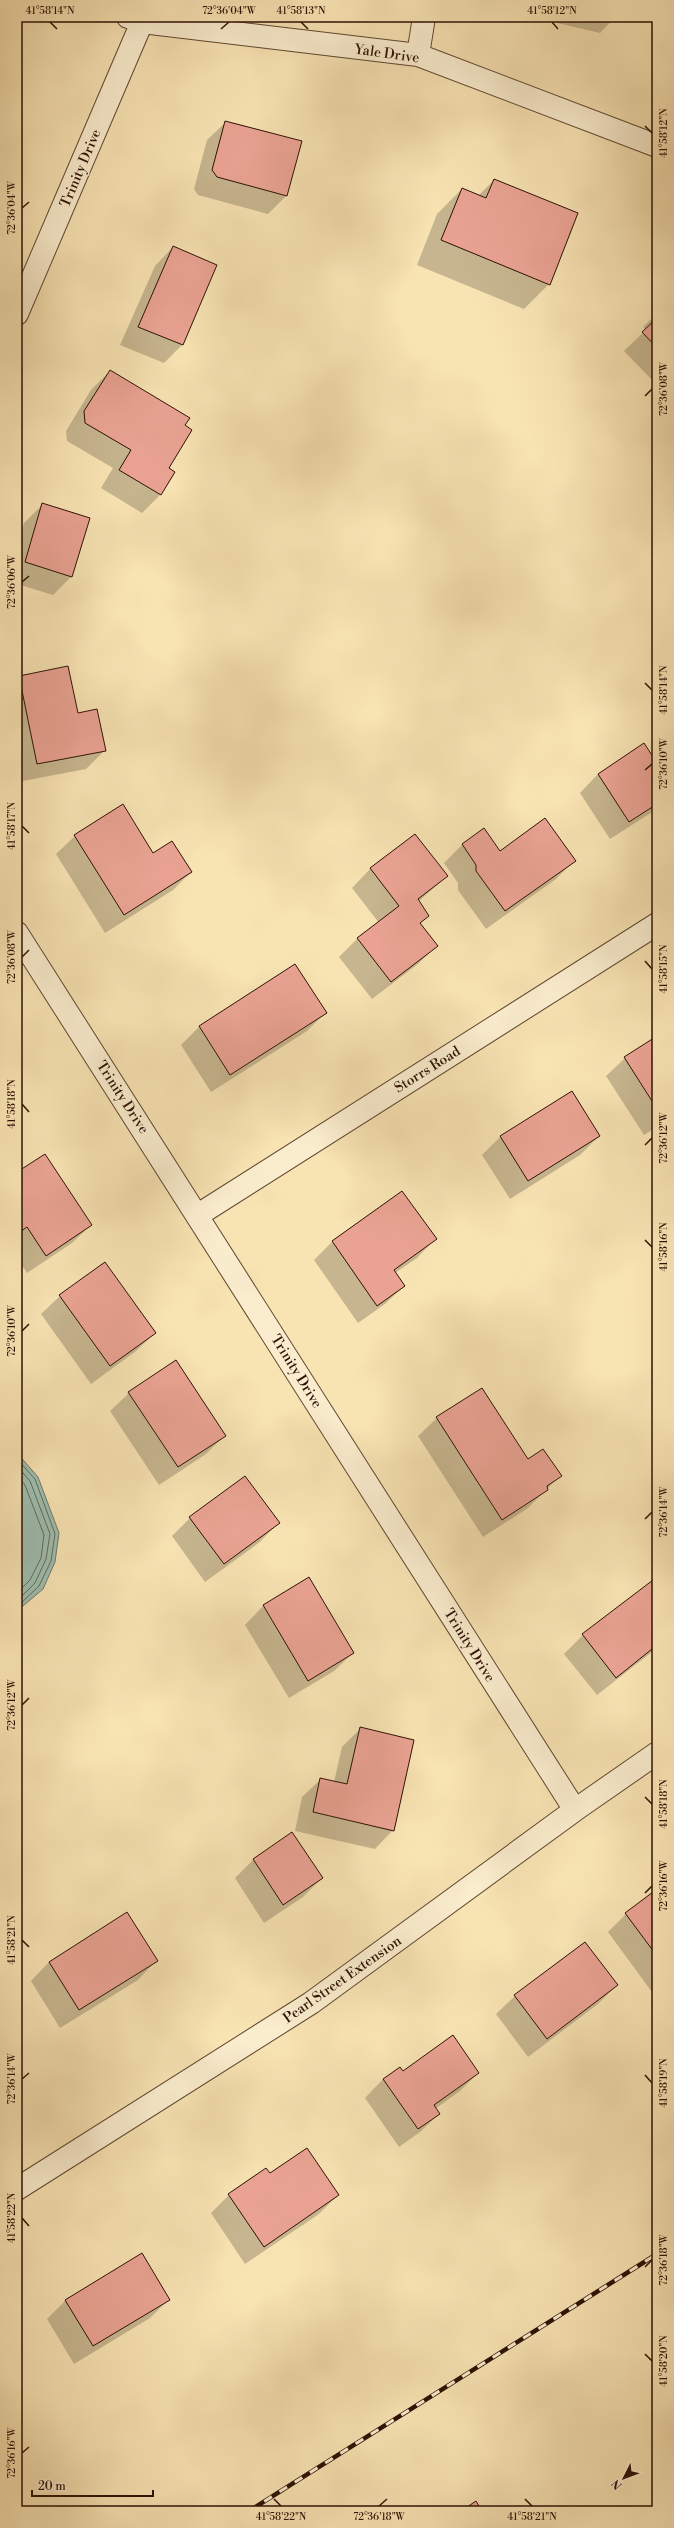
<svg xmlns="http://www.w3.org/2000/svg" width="674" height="2528" viewBox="0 0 674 2528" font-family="'Libre Bodoni',serif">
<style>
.water{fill:#9dbeb0;stroke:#70796c}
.shadow{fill:#0003}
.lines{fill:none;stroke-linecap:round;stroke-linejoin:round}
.shore{stroke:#65685a;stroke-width:1}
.building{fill:#eaa393;stroke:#2d1105}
.minor-casing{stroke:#604630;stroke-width:24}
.minor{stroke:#faedce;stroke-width:22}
.rail-casing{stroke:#2d1105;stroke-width:4.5}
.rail{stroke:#faedce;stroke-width:3;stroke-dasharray:9;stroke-linecap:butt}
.ticks{fill:none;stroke:#2d1105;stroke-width:1.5}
.labels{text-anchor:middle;stroke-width:3;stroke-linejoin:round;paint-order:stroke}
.street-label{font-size:14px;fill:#2d1105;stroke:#faedce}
.neatline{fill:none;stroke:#2d1105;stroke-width:1.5}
.ticks-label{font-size:10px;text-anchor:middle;fill:#2d1105}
</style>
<rect width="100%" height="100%" fill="#f8e3b3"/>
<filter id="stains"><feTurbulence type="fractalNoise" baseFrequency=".005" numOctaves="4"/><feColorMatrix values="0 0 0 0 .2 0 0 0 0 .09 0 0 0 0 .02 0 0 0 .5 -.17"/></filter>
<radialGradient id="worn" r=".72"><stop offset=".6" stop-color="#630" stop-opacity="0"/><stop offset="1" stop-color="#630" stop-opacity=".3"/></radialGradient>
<path class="water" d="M 17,1453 L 38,1477 L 59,1533 L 55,1562 L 43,1589 L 17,1611 Z"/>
<path class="shadow" d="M 532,17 L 615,17 L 600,33 Z
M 226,122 L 301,142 L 286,196 L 268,214 L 198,195 L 194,189 L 207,140 Z
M 494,180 L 549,284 L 524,309 L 417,265 L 437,214 L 462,189 L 478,196 Z
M 173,247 L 216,266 L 182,345 L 164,363 L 120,345 L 155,266 Z
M 657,313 L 657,385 L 624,351 L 646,330 L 643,327 Z
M 110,371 L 183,426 L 168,469 L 174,472 L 160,495 L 142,513 L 101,488 L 113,468 L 67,441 L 66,431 L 91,390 Z
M 43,504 L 71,577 L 53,595 L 17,584 L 17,547 L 24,523 Z
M 68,667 L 77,714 L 105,750 L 86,769 L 18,782 L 17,679 Z
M 644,745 L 657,765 L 657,809 L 610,839 L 580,793 L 598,774 Z
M 483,830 L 499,853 L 574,861 L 556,879 L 486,929 L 458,890 L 458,883 L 444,863 L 462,845 Z
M 415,835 L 447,876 L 418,902 L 428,916 L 420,924 L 436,946 L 418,964 L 372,999 L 339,957 L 358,938 L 379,923 L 352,888 L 370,869 Z
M 75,836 L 191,872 L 173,890 L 105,933 L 56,854 Z
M 325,1013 L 307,1031 L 211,1092 L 181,1045 L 200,1026 Z
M 657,1037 L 657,1127 L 644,1135 L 606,1076 L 625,1058 Z
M 501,1136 L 599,1136 L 580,1155 L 510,1199 L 482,1155 Z
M 17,1173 L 91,1225 L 72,1243 L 27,1273 L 17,1258 Z
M 402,1192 L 435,1239 L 417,1258 L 395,1273 L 404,1286 L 385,1304 L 358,1323 L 314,1260 L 332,1242 Z
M 105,1263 L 155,1333 L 136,1351 L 91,1384 L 41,1314 L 60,1296 Z
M 129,1393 L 224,1436 L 206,1454 L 159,1485 L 110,1411 Z
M 437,1418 L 527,1460 L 560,1476 L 528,1508 L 483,1537 L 418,1436 Z
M 190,1518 L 278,1523 L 260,1542 L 205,1582 L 172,1536 Z
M 308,1579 L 353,1653 L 334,1671 L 289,1698 L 245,1625 L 263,1606 Z
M 652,1581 L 657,1587 L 657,1648 L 597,1695 L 564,1654 L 583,1635 Z
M 360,1729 L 393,1830 L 375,1849 L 295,1831 L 302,1797 L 321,1779 L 334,1782 L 342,1747 Z
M 292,1833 L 322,1878 L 303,1897 L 264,1923 L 235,1878 L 253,1860 Z
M 657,1891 L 657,1999 L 608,1932 L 626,1914 Z
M 156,1961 L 138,1980 L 60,2028 L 31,1981 L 49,1962 Z
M 617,1985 L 598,2004 L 528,2057 L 496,2014 L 515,1996 Z
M 400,2068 L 403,2072 L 478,2073 L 460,2091 L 435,2109 L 439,2114 L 420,2132 L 399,2147 L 365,2098 L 383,2079 Z
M 270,2175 L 338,2195 L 319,2214 L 245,2264 L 211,2213 L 229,2195 Z
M 141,2255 L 168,2300 L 150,2318 L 74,2364 L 47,2319 L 65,2301 Z"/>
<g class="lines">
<path class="shore" d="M 17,1459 L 35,1479 L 55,1534 L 51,1561 L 39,1586 L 17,1607
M 17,1466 L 30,1481 L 50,1534 L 46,1559 L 35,1583 L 17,1601
M 17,1475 L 25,1485 L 44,1535 L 41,1558 L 30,1580 L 17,1593"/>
</g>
<path class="building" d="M 225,121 L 302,141 L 287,196 L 217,177 L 212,170 Z
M 494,179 L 578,213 L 550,285 L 441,240 L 462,188 L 486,198 Z
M 173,246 L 217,265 L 183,345 L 138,327 Z
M 657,318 L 657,348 L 642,332 Z
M 110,370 L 190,418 L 185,425 L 192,430 L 169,468 L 175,472 L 161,495 L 119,470 L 131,450 L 85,423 L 84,411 Z
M 42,503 L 90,518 L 72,577 L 25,562 Z
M 68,666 L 78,713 L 97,709 L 106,751 L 37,764 L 19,676 Z
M 644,743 L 657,763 L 657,804 L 629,822 L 598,774 Z
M 123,804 L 153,853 L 172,841 L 192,872 L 124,915 L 74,835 Z
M 545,818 L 576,861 L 505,911 L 476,871 L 476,865 L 462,844 L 484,828 L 500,851 Z
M 415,834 L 448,876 L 418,899 L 429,916 L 420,923 L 438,946 L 391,982 L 357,938 L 399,906 L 370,868 Z
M 295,964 L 327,1013 L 230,1075 L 199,1026 Z
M 657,1036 L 657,1109 L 624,1057 Z
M 572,1091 L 600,1136 L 528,1181 L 500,1136 Z
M 45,1154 L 92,1225 L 46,1256 L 27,1227 L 17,1234 L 17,1172 Z
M 402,1191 L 437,1239 L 394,1270 L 405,1286 L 377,1306 L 332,1241 Z
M 105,1262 L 156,1333 L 110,1366 L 59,1295 Z
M 176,1360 L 226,1436 L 178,1467 L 128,1392 Z
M 482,1388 L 528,1459 L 543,1449 L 562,1476 L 547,1486 L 548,1490 L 502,1520 L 436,1417 Z
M 245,1476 L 280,1523 L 224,1564 L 189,1517 Z
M 309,1577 L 354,1653 L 308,1681 L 263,1605 Z
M 653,1580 L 657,1585 L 657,1645 L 616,1678 L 582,1634 Z
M 360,1727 L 414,1740 L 394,1831 L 313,1812 L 320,1778 L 347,1784 Z
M 292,1832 L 323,1878 L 283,1905 L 253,1859 Z
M 657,1889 L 657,1956 L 625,1913 Z
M 127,1912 L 158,1961 L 79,2010 L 49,1962 Z
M 585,1942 L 618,1985 L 547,2039 L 514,1995 Z
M 453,2035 L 479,2073 L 434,2105 L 440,2114 L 418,2129 L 383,2079 L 400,2067 L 403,2071 Z
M 307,2148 L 339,2195 L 264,2247 L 228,2194 L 266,2168 L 270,2173 Z
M 142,2253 L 170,2300 L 93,2346 L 65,2300 Z
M 476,2501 L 482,2511 L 461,2511 Z"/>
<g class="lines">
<defs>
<path id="minor" d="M 128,17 L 142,22 L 418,55 L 657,146
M 418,55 L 424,17
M 17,314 L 142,22
M 17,933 L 575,1810
M 198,1215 L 657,924
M 17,2189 L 311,2003 L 575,1810 L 657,1753"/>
</defs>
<use href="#minor" class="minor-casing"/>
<use href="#minor" class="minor"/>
<defs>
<path id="rail" d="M 249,2511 L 657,2254"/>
</defs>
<use href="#rail" class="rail-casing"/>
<use href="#rail" class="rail"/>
</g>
<path class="ticks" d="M 50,22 L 57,29M 301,22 L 308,29M 552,22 L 558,29M 221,29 L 229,22M 645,126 L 652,133M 22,208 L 29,202M 645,396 L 652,389M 22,582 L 29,576M 645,683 L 652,690M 645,770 L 652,764M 22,826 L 29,833M 22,957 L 29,950M 645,961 L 652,969M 22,1104 L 29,1112M 645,1145 L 652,1138M 645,1240 L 652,1247M 22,1331 L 29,1324M 645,1519 L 652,1512M 22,1705 L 29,1698M 645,1797 L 652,1804M 645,1893 L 652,1886M 22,1940 L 29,1947M 645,2075 L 652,2083M 22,2079 L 29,2073M 22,2218 L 29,2226M 645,2267 L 652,2260M 645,2354 L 652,2361M 22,2453 L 29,2447M 274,2499 L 281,2506M 525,2499 L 532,2506M 379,2506 L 387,2499"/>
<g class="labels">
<g class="street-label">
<text transform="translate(387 53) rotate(8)" y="5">Yale Drive</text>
<text transform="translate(80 168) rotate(-67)" y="5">Trinity Drive</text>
<text transform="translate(427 1069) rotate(-32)" y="5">Storrs Road</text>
<text transform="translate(123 1097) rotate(57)" y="5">Trinity Drive</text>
<text transform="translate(297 1371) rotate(58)" y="5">Trinity Drive</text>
<text transform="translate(470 1645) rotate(58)" y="5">Trinity Drive</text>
<text transform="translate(342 1979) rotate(-35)" y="5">Pearl Street Extension</text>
</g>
</g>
<rect width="674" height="2528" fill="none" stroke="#f8e3b3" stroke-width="44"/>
<g transform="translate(624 2478) rotate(228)" stroke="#faedce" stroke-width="3" paint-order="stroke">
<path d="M0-3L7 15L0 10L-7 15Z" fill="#2d1105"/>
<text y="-6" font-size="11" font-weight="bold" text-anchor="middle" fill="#2d1105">N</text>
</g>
<path d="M32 2490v6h121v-6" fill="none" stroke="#2d1105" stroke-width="2"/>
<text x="38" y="2490" font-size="12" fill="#2d1105" stroke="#faedce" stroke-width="3" paint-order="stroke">20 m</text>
<rect x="22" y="22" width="630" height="2484" class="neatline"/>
<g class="ticks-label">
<text x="50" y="14">41°58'14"N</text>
<text x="229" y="14">72°36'04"W</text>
<text x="301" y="14">41°58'13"N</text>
<text x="552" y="14">41°58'12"N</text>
<text transform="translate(663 133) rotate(-90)" y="4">41°58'12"N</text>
<text transform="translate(11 208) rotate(-90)" y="4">72°36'04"W</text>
<text transform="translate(663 389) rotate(-90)" y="4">72°36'08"W</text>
<text transform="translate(11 582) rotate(-90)" y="4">72°36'06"W</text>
<text transform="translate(663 690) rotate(-90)" y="4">41°58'14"N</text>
<text transform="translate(663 764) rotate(-90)" y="4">72°36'10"W</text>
<text transform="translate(11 826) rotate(-90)" y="4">41°58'17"N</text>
<text transform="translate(11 957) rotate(-90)" y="4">72°36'08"W</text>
<text transform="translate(663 969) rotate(-90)" y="4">41°58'15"N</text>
<text transform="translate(11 1104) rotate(-90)" y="4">41°58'18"N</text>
<text transform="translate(663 1138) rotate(-90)" y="4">72°36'12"W</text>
<text transform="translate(663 1247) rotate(-90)" y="4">41°58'16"N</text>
<text transform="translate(11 1331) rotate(-90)" y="4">72°36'10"W</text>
<text transform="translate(663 1512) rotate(-90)" y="4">72°36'14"W</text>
<text transform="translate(11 1705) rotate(-90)" y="4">72°36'12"W</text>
<text transform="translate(663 1804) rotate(-90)" y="4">41°58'18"N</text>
<text transform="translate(663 1886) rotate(-90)" y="4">72°36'16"W</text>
<text transform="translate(11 1940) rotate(-90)" y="4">41°58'21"N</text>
<text transform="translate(11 2079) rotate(-90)" y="4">72°36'14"W</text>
<text transform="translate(663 2083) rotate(-90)" y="4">41°58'19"N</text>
<text transform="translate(11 2218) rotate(-90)" y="4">41°58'22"N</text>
<text transform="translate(663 2260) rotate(-90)" y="4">72°36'18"W</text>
<text transform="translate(663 2361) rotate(-90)" y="4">41°58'20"N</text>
<text transform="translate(11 2453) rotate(-90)" y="4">72°36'16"W</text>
<text x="281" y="2520">41°58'22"N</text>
<text x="379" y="2520">72°36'18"W</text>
<text x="532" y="2520">41°58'21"N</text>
</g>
<rect width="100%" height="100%" filter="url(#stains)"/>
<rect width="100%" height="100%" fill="url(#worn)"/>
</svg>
